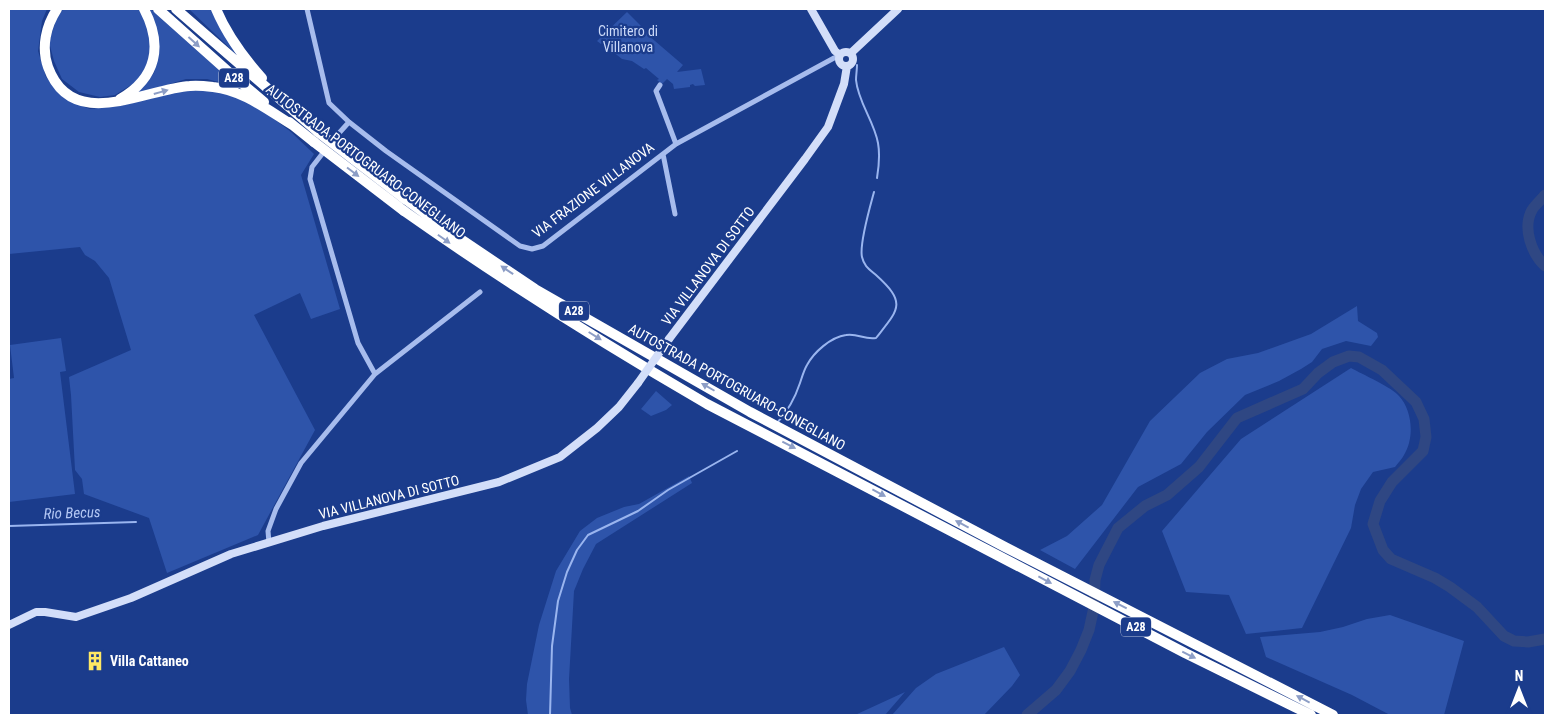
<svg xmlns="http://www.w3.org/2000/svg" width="1554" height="724" viewBox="0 0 1554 724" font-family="'Roboto Condensed',sans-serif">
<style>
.green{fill:#2e54aa}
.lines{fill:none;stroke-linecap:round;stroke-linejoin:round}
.stream{stroke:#9ab5ef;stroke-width:2}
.river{stroke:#2f4783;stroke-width:11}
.street{stroke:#a7bced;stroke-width:5}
.secondary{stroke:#d3def9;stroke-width:8}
.highway{stroke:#fff;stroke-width:10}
.secondary-bridge{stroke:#d3def9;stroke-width:8}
.highway-bridge{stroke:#fff;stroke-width:10}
.oneway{fill:#8d9ec6}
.labels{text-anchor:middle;stroke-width:4.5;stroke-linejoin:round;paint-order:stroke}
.shield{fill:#1b3c8c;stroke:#bbc4dc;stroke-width:1}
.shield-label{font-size:12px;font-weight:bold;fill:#fff}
.park-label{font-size:14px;fill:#ccdaf9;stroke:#1b3c8c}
.street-label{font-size:14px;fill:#fff;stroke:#1b3c8c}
.poi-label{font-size:14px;font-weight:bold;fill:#fff;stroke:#1b3c8c;text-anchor:start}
.water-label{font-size:15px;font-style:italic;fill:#b3c7f4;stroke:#1b3c8c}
</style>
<rect width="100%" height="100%" fill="#1b3c8c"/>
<path class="green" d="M 9,9 L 47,9 L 42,21 L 38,51 L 46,77 L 69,101 L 90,109 L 120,106 L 185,90 L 229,92 L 261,109 L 291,132 L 314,154 L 301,175 L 340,309 L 311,319 L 300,293 L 254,315 L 315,430 L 258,535 L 167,573 L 149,518 L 84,494 L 82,479 L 75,470 L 71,395 L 69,377 L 131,350 L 109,278 L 95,261 L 85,255 L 80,247 L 9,254 Z
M 63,9 L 140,9 L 151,37 L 150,59 L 139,80 L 115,95 L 100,97 L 79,92 L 62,79 L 54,61 L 49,42 L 56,20 Z
M 148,9 L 151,9 L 238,87 L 207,79 L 186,79 L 137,94 L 154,73 L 159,50 Z
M 189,9 L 214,9 L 238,56 Z
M 627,12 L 647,32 L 648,35 L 683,65 L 677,72 L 701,69 L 705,85 L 695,86 L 693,84 L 690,85 L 690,87 L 674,89 L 673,84 L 667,79 L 662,84 L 657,80 L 659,79 L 646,68 L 644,69 L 632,61 L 622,59 L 602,43 L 601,44 L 597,41 Z
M 1357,306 L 1358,321 L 1377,333 L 1378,337 L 1371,346 L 1346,341 L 1322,349 L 1312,362 L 1301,369 L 1279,381 L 1245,395 L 1207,432 L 1181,464 L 1138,487 L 1075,569 L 1040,550 L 1067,536 L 1102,505 L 1150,421 L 1200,373 L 1227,359 L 1258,353 L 1311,334 Z
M 61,338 L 66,371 L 60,372 L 75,494 L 9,502 L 9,379 L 14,378 L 10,345 Z
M 1351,368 C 1362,374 1393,388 1399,396 C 1412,410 1415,437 1404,455 C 1402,459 1398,463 1395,467 L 1373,472 L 1361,489 L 1355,505 L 1351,528 L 1302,628 L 1246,634 L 1229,595 L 1186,592 L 1162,531 L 1241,439 Z
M 656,391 L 672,405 L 666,410 L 651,416 L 641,409 Z
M 689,476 L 692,483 L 596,544 L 583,569 L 574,591 L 569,679 L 570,708 L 572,715 L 528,715 L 526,700 L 527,684 L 539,625 L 556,571 L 580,531 L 597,518 L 624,507 L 639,504 Z
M 1390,615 L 1464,641 L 1444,715 L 1390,715 L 1352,695 L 1266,657 L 1260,637 L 1320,632 L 1343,627 L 1367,619 Z
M 1004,647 L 1020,675 L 1012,686 L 984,715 L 892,715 L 916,688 L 936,674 Z
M 905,692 L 885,715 L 855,715 Z"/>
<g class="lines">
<path class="stream" d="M 857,65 C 857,70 856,75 856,80 C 858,102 874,121 878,143 C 880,154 879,166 877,178
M 777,423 C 788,411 795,398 800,383 C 802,377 804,370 807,365 C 814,352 831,337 846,335 C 858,333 864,340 876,338 C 899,309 907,303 876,275 C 869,269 864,266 862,257 C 859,244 870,207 874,192
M 9,526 L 136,522
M 550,715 L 552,646 L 558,601 L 567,572 L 577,550 L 588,535 L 638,511 L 668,490 L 737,451"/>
<path class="river" d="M 1545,195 C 1541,200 1535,205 1532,210 C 1522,228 1532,254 1545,266
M 1027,715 L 1056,690 L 1070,671 L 1081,650 L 1089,630 L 1094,607 L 1095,580 L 1099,565 L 1118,528 L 1145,506 L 1167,495 L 1199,467 L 1237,418 L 1303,389 L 1318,373 L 1333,362 L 1349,356 L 1359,357 L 1382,370 L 1416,402 L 1424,419 L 1426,437 L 1423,451 L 1392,482 L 1380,501 L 1373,524 L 1383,550 L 1391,559 L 1435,578 L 1450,587 L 1477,607 L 1504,636 L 1514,641 L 1528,642 L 1545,639"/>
<path class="street" d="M 307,9 L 329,103 L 349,122 L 386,151 L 520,246 L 532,249 L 543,246 L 676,144 L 834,58 L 839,57
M 660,85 L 656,91 L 676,144
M 331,142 L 349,122
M 326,149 L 312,167 L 310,179 L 358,343 L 375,374
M 663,154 L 675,214
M 269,543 L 268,531 L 276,509 L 301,463 L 375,374 L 480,292"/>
<path class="secondary" d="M 811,9 L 835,51 L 840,55
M839 59a7 7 0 1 1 14 0a7 7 0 1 1-14 0Z
M 851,53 L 898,9
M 669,339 L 805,159 L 828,127 L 844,84 L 847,66
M 9,625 L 36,612 L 45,612 L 76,617 L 131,598 L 231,554 L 323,526 L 499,482 L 560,457 L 597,428 L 619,407 L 638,383"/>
<path class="highway" d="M 57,9 C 46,26 41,47 48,67 C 72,133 144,89 190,86 C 197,85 205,86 213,87 C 243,90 269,111 294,126
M 158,9 L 232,75 L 264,102
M 176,9 L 318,132
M 216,9 C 227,35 243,57 262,78
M 120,99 C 157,78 163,45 144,9
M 289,122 L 314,142
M 405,199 L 456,236 L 535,289 L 750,412 L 1005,547 L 1333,715
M 404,211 C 502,280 604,344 707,404 L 1185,653 L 1311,715"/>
<path class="secondary-bridge" d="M 638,383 L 669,339"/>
<path class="highway-bridge" d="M 318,132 L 405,199
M 314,142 L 404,211"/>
</g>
<defs><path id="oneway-solid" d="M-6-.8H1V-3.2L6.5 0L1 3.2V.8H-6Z" transform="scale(1.25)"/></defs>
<g class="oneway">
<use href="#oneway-solid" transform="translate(194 42) rotate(42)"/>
<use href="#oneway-solid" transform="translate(161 92) rotate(-16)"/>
<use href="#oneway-solid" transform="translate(353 172) rotate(37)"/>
<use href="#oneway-solid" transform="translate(444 239) rotate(35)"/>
<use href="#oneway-solid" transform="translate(507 270) rotate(-146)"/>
<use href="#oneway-solid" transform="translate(595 336) rotate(32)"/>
<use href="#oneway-solid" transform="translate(708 387) rotate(-150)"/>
<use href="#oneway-solid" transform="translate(789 445) rotate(27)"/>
<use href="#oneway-solid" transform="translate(879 493) rotate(28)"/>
<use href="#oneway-solid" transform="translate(962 524) rotate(-152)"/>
<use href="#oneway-solid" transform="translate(1045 580) rotate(28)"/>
<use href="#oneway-solid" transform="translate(1120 605) rotate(-153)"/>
<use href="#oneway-solid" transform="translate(1189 655) rotate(26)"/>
<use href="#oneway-solid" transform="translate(1303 699) rotate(-152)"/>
</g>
<defs>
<symbol id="building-bare" viewBox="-9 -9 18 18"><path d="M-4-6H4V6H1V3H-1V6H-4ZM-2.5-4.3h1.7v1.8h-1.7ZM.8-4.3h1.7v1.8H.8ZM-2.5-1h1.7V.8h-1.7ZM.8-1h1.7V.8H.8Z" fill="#fee864" stroke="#1b3c8c" stroke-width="2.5" paint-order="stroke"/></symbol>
</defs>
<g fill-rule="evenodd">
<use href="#building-bare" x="81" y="647" width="28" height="28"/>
</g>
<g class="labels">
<g class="shield">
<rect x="219" y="68.5" width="30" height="19" rx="4"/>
<rect x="559" y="301.5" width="30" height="19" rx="4"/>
<rect x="1121" y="617.5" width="30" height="19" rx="4"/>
</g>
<g class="shield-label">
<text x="234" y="82">A28</text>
<text x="574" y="315">A28</text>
<text x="1136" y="631">A28</text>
</g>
<g class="park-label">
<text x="628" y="36">Cimitero di<tspan x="628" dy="16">Villanova</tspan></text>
</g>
<g class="street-label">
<text transform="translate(366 161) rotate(37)" y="5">AUTOSTRADA PORTOGRUARO-CONEGLIANO</text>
<text transform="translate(593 190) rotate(-37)" y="5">VIA FRAZIONE VILLANOVA</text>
<text transform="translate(708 266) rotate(-53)" y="5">VIA VILLANOVA DI SOTTO</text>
<text transform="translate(737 387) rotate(29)" y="5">AUTOSTRADA PORTOGRUARO-CONEGLIANO</text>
<text transform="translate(389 497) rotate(-14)" y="5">VIA VILLANOVA DI SOTTO</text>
</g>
<g class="poi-label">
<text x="110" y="666">Villa Cattaneo</text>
</g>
<g class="water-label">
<text transform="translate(72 513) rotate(-2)" y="5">Rio Becus</text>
</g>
</g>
<rect width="1554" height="724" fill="none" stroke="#ffffff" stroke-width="20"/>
<g transform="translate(1519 689)" stroke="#1b3c8c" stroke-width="4" paint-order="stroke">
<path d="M0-4L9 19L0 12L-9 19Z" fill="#ffffff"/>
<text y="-8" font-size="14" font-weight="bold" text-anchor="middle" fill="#ffffff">N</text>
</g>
</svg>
